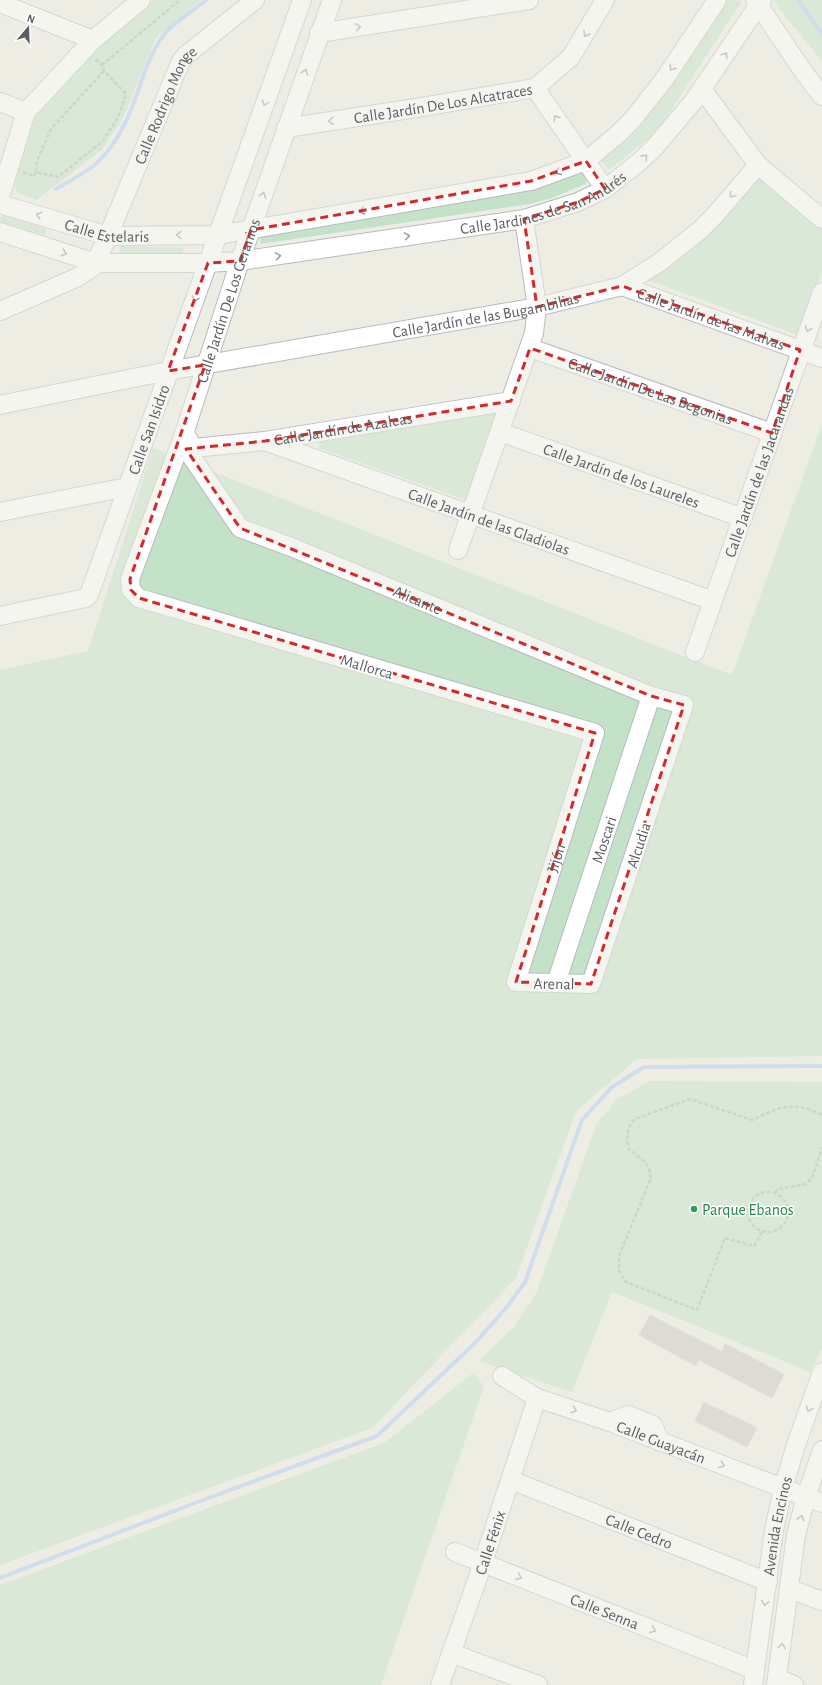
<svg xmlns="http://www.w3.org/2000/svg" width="822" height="1685" viewBox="0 0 822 1685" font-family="'Alegreya Sans',sans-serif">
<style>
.green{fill:#c3e2c8}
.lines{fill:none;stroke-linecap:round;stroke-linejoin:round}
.stream{stroke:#abc9f6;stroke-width:4}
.building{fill:#c9c7c1;stroke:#d1cfc3}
.minor-casing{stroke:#b9babf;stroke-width:20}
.path{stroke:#9cc0ac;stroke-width:2.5;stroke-dasharray:4 2;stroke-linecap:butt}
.minor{stroke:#fff;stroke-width:18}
.oneway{stroke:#9d9ea1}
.marked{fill:none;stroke:#d62828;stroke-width:3;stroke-dasharray:8 5;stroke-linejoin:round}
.leisure-dot{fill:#2e9e5b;stroke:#fff;stroke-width:1.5}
.labels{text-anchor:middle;stroke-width:3;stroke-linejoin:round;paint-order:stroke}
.street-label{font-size:16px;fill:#5c5e63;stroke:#fff}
.leisure-label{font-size:16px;fill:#27864d;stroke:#fff;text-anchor:start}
</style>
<rect width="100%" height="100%" fill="#edede4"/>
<path class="green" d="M 154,0 L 201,0 L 156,38 L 123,118 L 102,150 L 36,200 L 16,192 L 14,178 L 34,113 L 97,45 Z
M 725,0 L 742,1 L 657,132 L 609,170 L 601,161 L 640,127 Z
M 775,0 L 822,0 L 822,61 L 774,2 Z
M 582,170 L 587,183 L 552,198 L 530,204 L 260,244 L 261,231 Z
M 757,176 L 822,229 L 822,272 L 798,335 L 645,279 Z
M 2,214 L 47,229 L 45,235 L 0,222 Z
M 120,246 L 183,248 L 183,254 L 120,253 Z
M 498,408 L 466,500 L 319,448 L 318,438 Z
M 822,424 L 822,1056 L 637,1059 L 576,1111 L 516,1278 L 372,1428 L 0,1565 L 0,670 L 88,651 L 153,448 L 732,675 Z
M 650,1081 L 822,1082 L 822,1349 L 810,1372 L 612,1292 L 572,1392 L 479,1361 L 512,1329 L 536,1294 L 596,1125 L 617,1099 Z
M 473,1373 L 484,1386 L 381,1685 L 0,1685 L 0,1585 L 384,1443 Z"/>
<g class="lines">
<path class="stream" d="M 798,0 L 822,34
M 56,189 C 68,182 81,175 92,167 C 110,153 124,128 132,107 C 143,80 148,53 168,30 C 179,19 194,10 206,0
M 0,1578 L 203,1500 L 377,1436 L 475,1343 L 506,1308 L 525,1282 L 582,1120 L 612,1087 L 644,1067 L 822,1066"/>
</g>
<path class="building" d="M 650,1315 L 722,1351 L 725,1344 L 784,1374 L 772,1398 L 699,1360 L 696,1366 L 639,1335 Z
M 704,1402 L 757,1428 L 747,1447 L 695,1421 Z"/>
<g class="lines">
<defs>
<g id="minor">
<path d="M 755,0 L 805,74 L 822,96"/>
<path d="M 0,3 L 93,40"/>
<path d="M 319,33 L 529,0"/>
<path d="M 535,88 L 605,189"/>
<path d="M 702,89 L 758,165 L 822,219"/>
<path d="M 0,102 L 26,112"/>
<path id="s1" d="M 286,128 L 416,108 L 535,88 L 571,57 L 605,0"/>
<path d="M 0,197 L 26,112 L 93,40 L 141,0"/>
<path id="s2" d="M 0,204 L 108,236 L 218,235 L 531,181 L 586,161 L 619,133 L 633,119 L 663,81 L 717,0"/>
<path id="s3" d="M 0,232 L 96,263 L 208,263 L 240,261 L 524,219 L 578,202 L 605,189 L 638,163 L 654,148 L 693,102 L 762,0"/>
<path id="s4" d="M 622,286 L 822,358"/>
<path id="s5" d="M 0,311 L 78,277 L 94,266 L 108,236 L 181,61 L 185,56 L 255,0"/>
<path id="s6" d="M 530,348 L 772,433"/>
<path id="s7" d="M 0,405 L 168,371 L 537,307 L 622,286 L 660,262 L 700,230 L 715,215 L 758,165"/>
<path id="s8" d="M 500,432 L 743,518"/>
<path id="s9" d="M 187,437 L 193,448 L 265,441 L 511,401"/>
<path id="s10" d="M 265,441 L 713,601"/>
<path id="s11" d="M 193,448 L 191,456 L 240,528 L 291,547 L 651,696 L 684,705 L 591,984 L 516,982 L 595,733 L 139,598 L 131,590 L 130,579 L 185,431 L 240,261 L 332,0"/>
<path d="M 0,512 L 127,487"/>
<path d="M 458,550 L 534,333 L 537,307 L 524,219"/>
<path id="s12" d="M 0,616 L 86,598 L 89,595 L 302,0"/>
<path id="s13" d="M 695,652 L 822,292"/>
<path id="s14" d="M 556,983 L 651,696"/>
<path id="s15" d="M 502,1376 L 537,1398 L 610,1422 L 822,1503"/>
<path d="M 610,1422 L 628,1415 L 631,1416 L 653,1425 L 660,1442"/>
<path id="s16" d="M 511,1480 L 768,1582"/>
<path id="s17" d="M 455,1552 L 755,1670"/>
<path d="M 790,1589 L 822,1601"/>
<path d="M 451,1653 L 538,1685"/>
<path d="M 777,1678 L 794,1685"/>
<path id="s18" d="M 440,1685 L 483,1563 L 537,1398"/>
<path id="s19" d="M 753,1685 L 774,1530 L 783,1489 L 796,1445 L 822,1372"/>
<path d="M 776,1685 L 796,1535 L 806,1497 L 822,1450"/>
</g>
</defs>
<use href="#minor" class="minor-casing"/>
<path class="path" d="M 96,59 L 102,65 L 104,71 L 126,94 L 118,117 L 103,141 L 58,177 L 36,172 L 37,161 L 51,129 L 104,71
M 102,65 L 180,0
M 23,172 L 34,176 L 36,172
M748 1212a20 20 0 1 1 40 0a20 20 0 1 1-40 0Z
M 775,1193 L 778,1189 L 806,1184 L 812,1178 L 822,1148
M 762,1232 L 754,1246 L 725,1238 L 697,1310 L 626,1282 L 619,1271 L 619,1256 L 651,1178 L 649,1168 L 644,1161 L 629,1149 L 627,1139 L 629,1127 L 635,1119 L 690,1099 L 752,1120 C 781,1107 791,1100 822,1115"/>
<use href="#minor" class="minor"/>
</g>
<defs><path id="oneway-chevron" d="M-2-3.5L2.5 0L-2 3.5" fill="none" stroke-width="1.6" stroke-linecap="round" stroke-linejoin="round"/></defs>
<g class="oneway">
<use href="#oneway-chevron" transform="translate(358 27) rotate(-9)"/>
<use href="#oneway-chevron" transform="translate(586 34) rotate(121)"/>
<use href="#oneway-chevron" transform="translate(725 55) rotate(-56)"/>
<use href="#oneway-chevron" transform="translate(672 68) rotate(123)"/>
<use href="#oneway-chevron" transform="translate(305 72) rotate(-71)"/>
<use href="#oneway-chevron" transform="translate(265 103) rotate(110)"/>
<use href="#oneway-chevron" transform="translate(556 118) rotate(-125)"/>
<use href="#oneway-chevron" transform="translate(331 121) rotate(172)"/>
<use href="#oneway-chevron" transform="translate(645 157) rotate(-44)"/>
<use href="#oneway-chevron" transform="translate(558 172) rotate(159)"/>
<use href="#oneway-chevron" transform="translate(263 195) rotate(-71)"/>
<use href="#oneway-chevron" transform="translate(732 195) rotate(131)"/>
<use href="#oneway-chevron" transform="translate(362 211) rotate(170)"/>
<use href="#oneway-chevron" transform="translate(39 215) rotate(-163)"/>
<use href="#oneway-chevron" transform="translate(179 235) rotate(179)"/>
<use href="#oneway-chevron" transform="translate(407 236) rotate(-9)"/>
<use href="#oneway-chevron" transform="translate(64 253) rotate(18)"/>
<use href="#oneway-chevron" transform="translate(278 256) rotate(-9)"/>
<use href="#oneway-chevron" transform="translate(195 299) rotate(110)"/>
<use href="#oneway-chevron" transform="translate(808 329) rotate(110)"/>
<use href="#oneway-chevron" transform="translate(809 1409) rotate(110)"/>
<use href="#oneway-chevron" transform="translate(574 1410) rotate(18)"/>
<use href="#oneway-chevron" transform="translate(722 1465) rotate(21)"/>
<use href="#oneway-chevron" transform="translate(801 1518) rotate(-76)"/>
<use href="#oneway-chevron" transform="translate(519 1577) rotate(22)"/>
<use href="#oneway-chevron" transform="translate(765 1603) rotate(98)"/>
<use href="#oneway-chevron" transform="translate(653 1630) rotate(22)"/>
<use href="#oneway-chevron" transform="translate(782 1646) rotate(-82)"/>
</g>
<path d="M0 0H822V1685H0ZM 586,161 L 605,189 L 578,202 L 524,219 L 537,307 L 622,286 L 800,350 L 772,433 L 530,348 L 511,401 L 265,441 L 186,449 L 240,528 L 651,696 L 684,705 L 591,984 L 516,982 L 595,733 L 139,598 L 131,590 L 130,579 L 205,365 L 168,371 L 208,263 L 240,261 L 251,230 L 531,181 Z" fill="#edede4" fill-opacity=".55" fill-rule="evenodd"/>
<path class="marked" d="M 586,161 L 605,189 L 578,202 L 524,219 L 537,307 L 622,286 L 800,350 L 772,433 L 530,348 L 511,401 L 265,441 L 186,449 L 240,528 L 651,696 L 684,705 L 591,984 L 516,982 L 595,733 L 139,598 L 131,590 L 130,579 L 205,365 L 168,371 L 208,263 L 240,261 L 251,230 L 531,181 Z"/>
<circle class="leisure-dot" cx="694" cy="1209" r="4"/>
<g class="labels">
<g class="street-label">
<text dy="6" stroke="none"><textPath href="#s1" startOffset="159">Calle Jardín De Los Alcatraces</textPath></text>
<text dy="6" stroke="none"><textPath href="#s5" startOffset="281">Calle Rodrigo Monge</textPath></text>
<text dy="6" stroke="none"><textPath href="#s3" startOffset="555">Calle Jardines de San Andrés</textPath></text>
<text dy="6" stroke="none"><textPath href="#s2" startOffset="111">Calle Estelaris</textPath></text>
<text dy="6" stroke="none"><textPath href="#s11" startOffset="1997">Calle Jardín De Los Geranios</textPath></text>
<text dy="6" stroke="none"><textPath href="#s7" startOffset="494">Calle Jardín de las Bugambilias</textPath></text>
<text dy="6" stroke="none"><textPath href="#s4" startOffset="95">Calle Jardín de las Malvas</textPath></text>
<text dy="6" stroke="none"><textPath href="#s6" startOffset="128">Calle Jardín De Las Begonias</textPath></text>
<text dy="6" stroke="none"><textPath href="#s9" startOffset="164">Calle Jardín de Azaleas</textPath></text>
<text dy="6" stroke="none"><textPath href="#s12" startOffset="268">Calle San Isidro</textPath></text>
<text dy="6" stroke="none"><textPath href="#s13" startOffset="191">Calle Jardín de las Jacarandas</textPath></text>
<text dy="6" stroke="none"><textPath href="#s8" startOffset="129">Calle Jardín de los Laureles</textPath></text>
<text dy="6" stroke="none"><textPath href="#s10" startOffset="238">Calle Jardín de las Gladiolas</textPath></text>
<text dy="6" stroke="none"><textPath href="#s11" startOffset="287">Alicante</textPath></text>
<text transform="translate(367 666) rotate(16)" y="6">Mallorca</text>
<text dy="6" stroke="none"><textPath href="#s14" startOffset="151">Moscari</textPath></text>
<text transform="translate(638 845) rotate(-72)" y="6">Alcudia</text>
<text dy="6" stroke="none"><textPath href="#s11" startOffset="1073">Jijón</textPath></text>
<text transform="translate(554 983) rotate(1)" y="6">Arenal</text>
<text dy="6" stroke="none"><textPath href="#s15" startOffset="173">Calle Guayacán</textPath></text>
<text dy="6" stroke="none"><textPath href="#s19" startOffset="161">Avenida Encinos</textPath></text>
<text dy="6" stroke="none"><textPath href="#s16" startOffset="138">Calle Cedro</textPath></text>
<text dy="6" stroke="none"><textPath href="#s18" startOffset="151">Calle Fénix</textPath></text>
<text dy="6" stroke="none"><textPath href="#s17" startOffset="161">Calle Senna</textPath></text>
</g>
<g class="leisure-label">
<text x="702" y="1215">Parque Ebanos</text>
</g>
</g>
<g transform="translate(28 28) rotate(19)" stroke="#ffffff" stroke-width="3" paint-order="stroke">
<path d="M0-3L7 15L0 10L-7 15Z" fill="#5c5e63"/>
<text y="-6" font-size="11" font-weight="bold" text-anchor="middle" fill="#5c5e63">N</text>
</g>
</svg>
